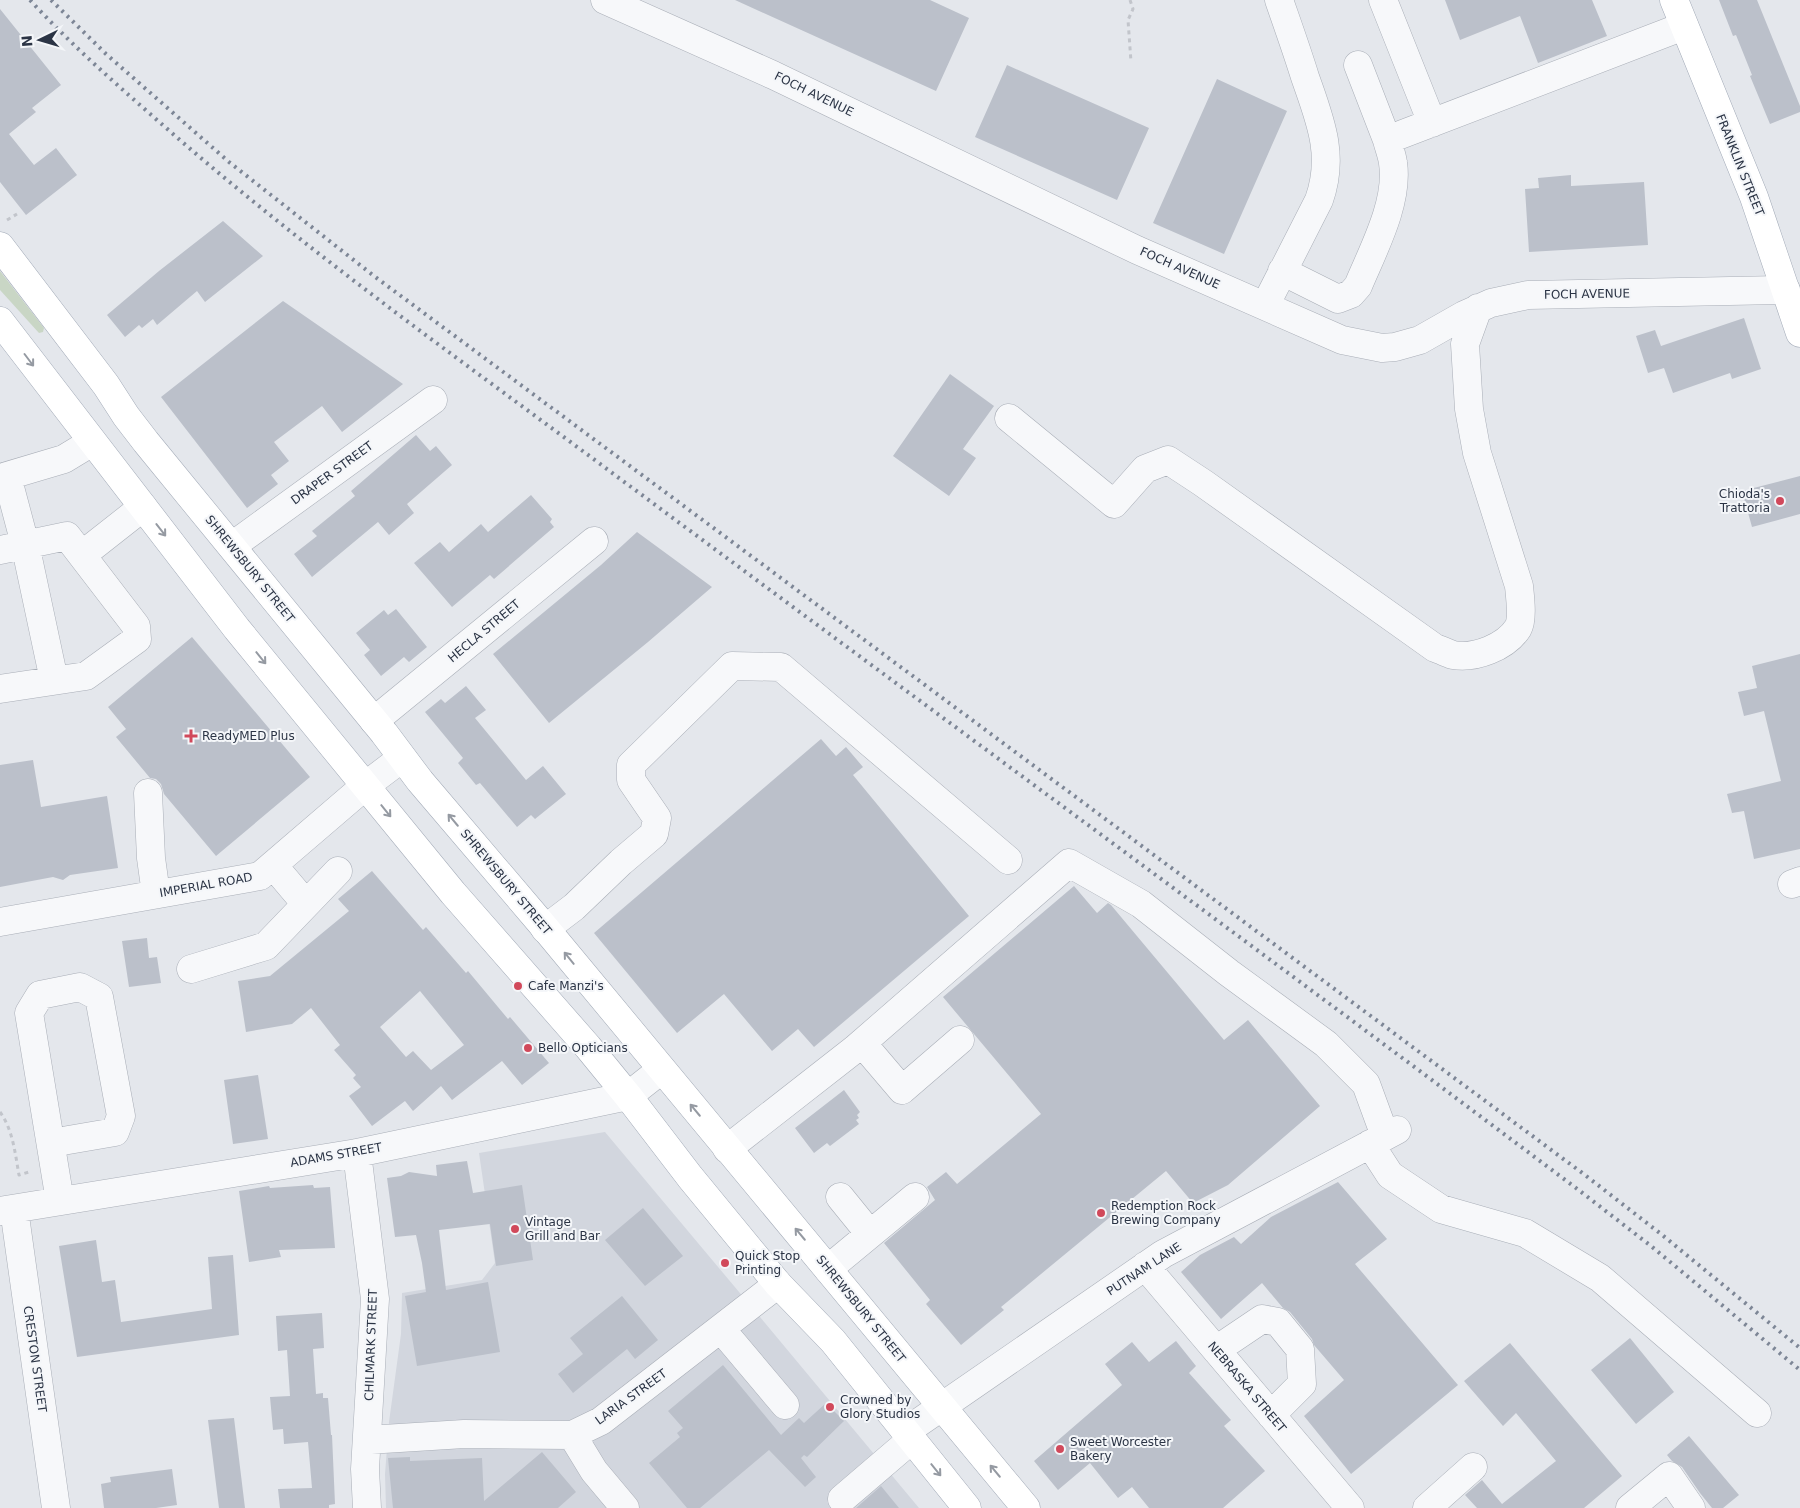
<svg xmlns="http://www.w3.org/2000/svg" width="1800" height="1508" viewBox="0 0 1800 1508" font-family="'DejaVu Sans',sans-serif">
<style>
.built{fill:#d2d6de}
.green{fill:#c9d6c5}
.building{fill:#bbc0ca;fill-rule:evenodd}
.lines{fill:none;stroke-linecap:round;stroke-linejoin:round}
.minor-casing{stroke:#a9aeb7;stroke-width:29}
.major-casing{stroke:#a3abb8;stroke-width:29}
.path{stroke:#c2c5cb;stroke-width:3;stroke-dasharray:4 4;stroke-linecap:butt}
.minor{stroke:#f7f8fa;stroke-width:28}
.major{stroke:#fff;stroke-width:28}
.rail{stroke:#7d8696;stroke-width:4;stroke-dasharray:2.5 5;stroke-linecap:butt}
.oneway{stroke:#959aa2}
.poi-dot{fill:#d1495b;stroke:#f4f6f9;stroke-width:2}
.labels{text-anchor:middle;stroke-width:4;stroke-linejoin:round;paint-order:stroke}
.street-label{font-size:12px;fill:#2b3445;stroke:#f4f6f9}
.poi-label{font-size:12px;fill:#2b3445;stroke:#f4f6f9;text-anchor:start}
</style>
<rect width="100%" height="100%" fill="#e4e7ec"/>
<path class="built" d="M 605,1132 L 765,1323 L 919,1508 L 386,1508 L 385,1474 L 389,1422 L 401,1334 L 402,1293 L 482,1280 L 495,1263 L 479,1153 Z"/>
<path class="green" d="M 0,271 L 44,328 L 43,332 L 39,333 L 0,290 Z"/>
<path class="building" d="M 735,0 L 930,0 L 969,18 L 936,91 Z
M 1445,0 L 1592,0 L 1607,36 L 1538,63 L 1520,16 L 1460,40 Z
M 1719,0 L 1757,0 L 1800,106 L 1800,112 L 1770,124 L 1750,76 L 1752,75 L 1736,35 L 1733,36 Z
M 0,9 L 61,85 L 32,108 L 36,112 L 9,134 L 34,165 L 56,148 L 77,175 L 26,215 L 0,182 Z
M 1007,65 L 1149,128 L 1117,200 L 975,137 Z
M 1217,79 L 1287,111 L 1224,254 L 1153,223 Z
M 1571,175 L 1571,186 L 1644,182 L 1648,245 L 1529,252 L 1525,189 L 1539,188 L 1538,178 Z
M 223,221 L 263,256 L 205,302 L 197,291 L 157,325 L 153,319 L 142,328 L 139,325 L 125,337 L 107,315 L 159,271 Z
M 283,301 L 403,384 L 342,432 L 322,406 L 274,442 L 289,461 L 271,475 L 278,484 L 247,508 L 161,397 Z
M 1744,318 L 1761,369 L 1732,379 L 1730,373 L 1673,393 L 1664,368 L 1648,373 L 1636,336 L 1655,330 L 1661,346 Z
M 950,374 L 994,406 L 963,449 L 976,458 L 949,496 L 893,456 Z
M 416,435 L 430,451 L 436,446 L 452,465 L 407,504 L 414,513 L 389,535 L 378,522 L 312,577 L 294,554 L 317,536 L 312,531 L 355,496 L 351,491 Z
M 1800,476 L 1800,514 L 1752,527 L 1742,491 Z
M 531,495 L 552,519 L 550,522 L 554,527 L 494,579 L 490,575 L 452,607 L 414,563 L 440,542 L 449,552 L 481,524 L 488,532 Z
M 637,532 L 712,587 L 648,642 L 549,723 L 493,654 L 601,565 Z
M 396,609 L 427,647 L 409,662 L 404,657 L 381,676 L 364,655 L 370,650 L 356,633 L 384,610 L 388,615 Z
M 192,637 L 310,777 L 216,856 L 164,794 L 161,784 L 156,779 L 150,778 L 116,737 L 126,729 L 108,707 Z
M 1800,654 L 1800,849 L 1754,859 L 1744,811 L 1732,813 L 1727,794 L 1781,781 L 1764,711 L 1744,716 L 1738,692 L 1757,688 L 1752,666 Z
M 466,686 L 486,710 L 475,718 L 526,780 L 543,766 L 566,794 L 535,819 L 531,815 L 517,827 L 480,783 L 476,785 L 458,763 L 463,758 L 425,712 L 441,699 L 445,703 Z
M 821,739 L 836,756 L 846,747 L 863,767 L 853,775 L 969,916 L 814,1047 L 798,1029 L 772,1051 L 724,994 L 677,1033 L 594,933 Z
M 33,760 L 41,807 L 107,796 L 118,868 L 70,875 L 63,880 L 53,877 L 0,887 L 0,765 Z
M 372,871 L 423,930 L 426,927 L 466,973 L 468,971 L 508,1019 L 510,1017 L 549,1063 L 522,1085 L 502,1061 L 452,1100 L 441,1086 L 413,1111 L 405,1101 L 372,1126 L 349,1096 L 361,1087 L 353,1078 L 356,1075 L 334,1050 L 340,1045 L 311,1008 L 292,1024 L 246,1032 L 238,981 L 270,976 L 349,911 L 338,899 ZM 420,991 L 464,1045 L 431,1070 L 413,1051 L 406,1057 L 380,1027 Z
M 1074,886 L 1097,913 L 1108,903 L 1111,905 L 1224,1040 L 1248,1020 L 1320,1106 L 1228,1185 L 1193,1203 L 1166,1171 L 1001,1307 L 1004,1310 L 961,1345 L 926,1304 L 930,1300 L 884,1243 L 935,1200 L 927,1187 L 946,1172 L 957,1184 L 1041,1114 L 943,997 Z
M 147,938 L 149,958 L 157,957 L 161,983 L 129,987 L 122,941 Z
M 258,1075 L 268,1139 L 233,1144 L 224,1080 Z
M 844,1090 L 860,1112 L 857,1115 L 859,1118 L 856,1120 L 859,1124 L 830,1146 L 827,1143 L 814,1153 L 795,1128 Z
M 467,1161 L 473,1193 L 522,1185 L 533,1260 L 496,1266 L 490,1224 L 439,1230 L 446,1290 L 488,1282 L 500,1352 L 417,1366 L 405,1296 L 426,1292 L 422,1263 L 416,1235 L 395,1237 L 387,1178 L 401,1176 L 409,1172 L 437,1176 L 436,1165 Z
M 1338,1182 L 1387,1239 L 1355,1264 L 1458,1385 L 1351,1474 L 1304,1416 L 1344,1380 L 1314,1345 L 1312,1339 L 1290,1312 L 1283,1308 L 1262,1283 L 1221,1319 L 1181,1272 L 1200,1255 L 1234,1237 L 1241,1244 L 1271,1217 Z
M 313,1185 L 314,1188 L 330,1187 L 335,1248 L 279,1250 L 281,1257 L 249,1262 L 239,1191 L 269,1186 L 270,1188 Z
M 643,1208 L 683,1256 L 645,1286 L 605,1240 Z
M 96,1240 L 102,1282 L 115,1280 L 121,1322 L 212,1309 L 208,1257 L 233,1255 L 239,1335 L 77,1357 L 59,1246 Z
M 622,1296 L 658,1340 L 635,1359 L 627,1349 L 573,1393 L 558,1374 L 583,1354 L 570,1338 Z
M 322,1313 L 324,1348 L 313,1349 L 316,1394 L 323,1393 L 323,1398 L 328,1398 L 331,1435 L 332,1435 L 335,1504 L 329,1505 L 329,1508 L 280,1508 L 278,1489 L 312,1488 L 308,1442 L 284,1444 L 283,1429 L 273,1430 L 270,1397 L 290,1396 L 287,1350 L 278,1351 L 276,1316 Z
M 1630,1338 L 1674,1392 L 1636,1424 L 1591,1370 Z
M 1176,1341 L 1196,1366 L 1189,1373 L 1231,1420 L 1224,1426 L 1265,1471 L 1223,1508 L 1149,1508 L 1132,1487 L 1118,1498 L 1090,1463 L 1058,1490 L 1034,1461 L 1122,1385 L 1105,1364 L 1132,1342 L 1149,1362 Z
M 1510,1343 L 1622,1476 L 1584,1508 L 1477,1508 L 1465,1495 L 1482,1480 L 1502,1504 L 1556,1461 L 1516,1413 L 1503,1426 L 1464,1381 Z
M 723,1365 L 781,1435 L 799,1418 L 804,1423 L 826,1403 L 844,1421 L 807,1457 L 804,1455 L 801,1458 L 816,1477 L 805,1487 L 769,1450 L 700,1508 L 687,1508 L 649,1463 L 680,1437 L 677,1433 L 683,1428 L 668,1411 Z
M 234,1418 L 245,1508 L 219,1508 L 208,1420 Z
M 1689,1436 L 1739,1495 L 1723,1508 L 1712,1508 L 1700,1493 L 1682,1467 L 1672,1461 L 1667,1455 Z
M 542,1452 L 576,1492 L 558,1508 L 393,1508 L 388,1458 L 410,1457 L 410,1461 L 482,1458 L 484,1501 Z
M 172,1469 L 177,1505 L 156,1508 L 104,1508 L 101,1484 L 111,1482 L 110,1477 Z
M 881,1486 L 899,1508 L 856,1508 Z"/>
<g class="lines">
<defs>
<path id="minor" d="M 605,0 L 773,75 L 1137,250 L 1342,340 L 1382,348 L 1395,347 L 1420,340 L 1464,315 L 1491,303 L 1528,295 L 1786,290
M 1383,0 L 1432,123
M 1358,65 L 1387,140 L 1684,26
M 1282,271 L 1338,299 L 1351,294 L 1358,286 C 1373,250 1399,202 1393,163 C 1392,155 1389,148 1387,140
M 1265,306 L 1319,200 C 1335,155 1320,120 1305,77 C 1297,51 1288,26 1279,0
M 1009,418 L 1114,504 L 1145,469 L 1168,460 L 1203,483 L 1435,648 C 1441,650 1447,653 1453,655 C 1475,659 1506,647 1518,628 C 1523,619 1520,596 1519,586 L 1477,453 L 1469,409 L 1465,344 L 1478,308
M 7,476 L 25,544 L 54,680
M 0,478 L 64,459 L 92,442
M 232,546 L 433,400
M 0,550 L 67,536 L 136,626 L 137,639 L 86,676 L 0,689
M 82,555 L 143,507
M 374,721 L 594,541
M 148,793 L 151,858 L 156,894
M 273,865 L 306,904
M 1792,884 L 1800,881
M 0,922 L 260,876 L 365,786 L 402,758
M 545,929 L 574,907 L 621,862 L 654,834 L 657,818 L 631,780 L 631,765 L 732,666 L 781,667 L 1008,860
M 191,969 L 266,946 L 338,871
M 862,1043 L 902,1090 L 960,1040
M 51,1143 L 115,1132 L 121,1116 L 99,997 L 80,987 L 40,995 L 29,1013 L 60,1201
M 1370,1144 L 1390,1175 L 1441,1209 L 1525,1233 L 1600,1278 L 1757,1413
M 727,1149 L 855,1049 L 1069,863 L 1141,904 L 1229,973 L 1326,1044 L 1366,1084 L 1385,1136
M 357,1153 L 375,1299 L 365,1469 L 367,1508
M 840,1197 L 870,1234
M 14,1209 L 56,1508
M 0,1211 L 357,1153 L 628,1096 L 661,1070
M 1145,1266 L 1350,1508
M 828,1269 L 915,1197
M 721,1329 L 785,1405
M 1216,1350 L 1262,1319 L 1278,1322 L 1300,1349 L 1302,1384 L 1271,1415
M 905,1432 L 1163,1254 L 1397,1130
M 572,1435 L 594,1471 L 625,1508
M 367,1440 L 464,1434 L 572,1435 L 601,1421 L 778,1284
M 842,1499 L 911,1440
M 1427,1508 L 1473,1467
M 1630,1508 L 1669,1476 L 1691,1508"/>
<path id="major" d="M 1674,0 L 1754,197 L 1800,333
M 0,246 L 106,385 L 126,416 L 146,442 L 384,733 L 420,781 L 540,922 L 1026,1508
M 0,321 L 237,629 L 453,893 L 588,1047 L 628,1096 L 690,1177 L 778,1284 L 833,1341 L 967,1508"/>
</defs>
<use href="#minor" class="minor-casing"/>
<use href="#major" class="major-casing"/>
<path class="path" d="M 1130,0 L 1133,9 L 1128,20 L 1131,62
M 7,220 L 17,214
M 0,1112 C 13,1130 15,1153 19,1175 L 29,1172"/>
<use href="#minor" class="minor"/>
<use href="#major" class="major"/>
<path class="rail" d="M 30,0 C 74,48 124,91 173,134 C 313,256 466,364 615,475 C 935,713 1257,948 1576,1188 L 1651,1246 L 1800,1370
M 51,0 L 106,54 L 229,162 L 374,276 L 1585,1175 L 1661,1234 L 1800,1348"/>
</g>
<defs><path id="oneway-shaft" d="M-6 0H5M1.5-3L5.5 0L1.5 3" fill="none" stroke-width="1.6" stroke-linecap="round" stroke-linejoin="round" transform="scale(1.25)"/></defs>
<g class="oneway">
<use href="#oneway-shaft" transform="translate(29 360) rotate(53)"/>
<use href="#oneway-shaft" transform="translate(161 530) rotate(52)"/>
<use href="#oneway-shaft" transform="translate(261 658) rotate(51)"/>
<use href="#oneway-shaft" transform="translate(386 811) rotate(51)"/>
<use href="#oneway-shaft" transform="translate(453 820) rotate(-130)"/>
<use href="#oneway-shaft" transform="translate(569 958) rotate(-129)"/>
<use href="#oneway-shaft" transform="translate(695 1110) rotate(-130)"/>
<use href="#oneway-shaft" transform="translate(800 1234) rotate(-130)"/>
<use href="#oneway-shaft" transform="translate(936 1470) rotate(51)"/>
<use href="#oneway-shaft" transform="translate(995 1471) rotate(-130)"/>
</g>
<g class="poi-dot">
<circle cx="1780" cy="501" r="5"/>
<path d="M188.5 728.5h5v5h5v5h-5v5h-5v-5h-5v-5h5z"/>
<circle cx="518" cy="986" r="5"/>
<circle cx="528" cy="1048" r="5"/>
<circle cx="1101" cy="1213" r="5"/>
<circle cx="515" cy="1229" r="5"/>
<circle cx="725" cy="1263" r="5"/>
<circle cx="830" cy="1407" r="5"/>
<circle cx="1060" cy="1449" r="5"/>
</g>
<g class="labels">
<g class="street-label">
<text transform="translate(814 94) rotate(26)" y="4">FOCH AVENUE</text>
<text transform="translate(1740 165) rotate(68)" y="4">FRANKLIN STREET</text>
<text transform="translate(1180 268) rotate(24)" y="4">FOCH AVENUE</text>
<text transform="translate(1587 294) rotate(-1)" y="4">FOCH AVENUE</text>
<text transform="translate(332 473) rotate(-36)" y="4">DRAPER STREET</text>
<text transform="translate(250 569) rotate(51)" y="4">SHREWSBURY STREET</text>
<text transform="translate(484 631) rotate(-40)" y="4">HECLA STREET</text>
<text transform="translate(506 882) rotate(50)" y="4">SHREWSBURY STREET</text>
<text transform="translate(206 885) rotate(-10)" y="4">IMPERIAL ROAD</text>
<text transform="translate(336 1155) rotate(-10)" y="4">ADAMS STREET</text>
<text transform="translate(1144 1269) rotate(-33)" y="4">PUTNAM LANE</text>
<text transform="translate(861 1309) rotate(51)" y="4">SHREWSBURY STREET</text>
<text transform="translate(371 1345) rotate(-88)" y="4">CHILMARK STREET</text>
<text transform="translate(35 1359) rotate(82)" y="4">CRESTON STREET</text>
<text transform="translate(1247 1387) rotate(50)" y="4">NEBRASKA STREET</text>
<text transform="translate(631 1397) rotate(-36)" y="4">LARIA STREET</text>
</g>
<g class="poi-label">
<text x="1770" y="498" text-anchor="end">Chioda's<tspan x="1770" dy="14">Trattoria</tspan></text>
<text x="202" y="740">ReadyMED Plus</text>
<text x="528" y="990">Cafe Manzi's</text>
<text x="538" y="1052">Bello Opticians</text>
<text x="1111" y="1210">Redemption Rock<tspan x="1111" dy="14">Brewing Company</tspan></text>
<text x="525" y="1226">Vintage<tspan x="525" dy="14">Grill and Bar</tspan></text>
<text x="735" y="1260">Quick Stop<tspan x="735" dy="14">Printing</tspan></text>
<text x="840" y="1404">Crowned by<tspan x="840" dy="14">Glory Studios</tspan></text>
<text x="1070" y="1446">Sweet Worcester<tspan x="1070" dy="14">Bakery</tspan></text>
</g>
</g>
<g transform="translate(40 40) rotate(265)" stroke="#f4f6f9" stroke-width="4" paint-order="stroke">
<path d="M0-4L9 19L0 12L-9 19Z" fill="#2b3445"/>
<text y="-8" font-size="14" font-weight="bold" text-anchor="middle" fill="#2b3445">N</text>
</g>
</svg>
